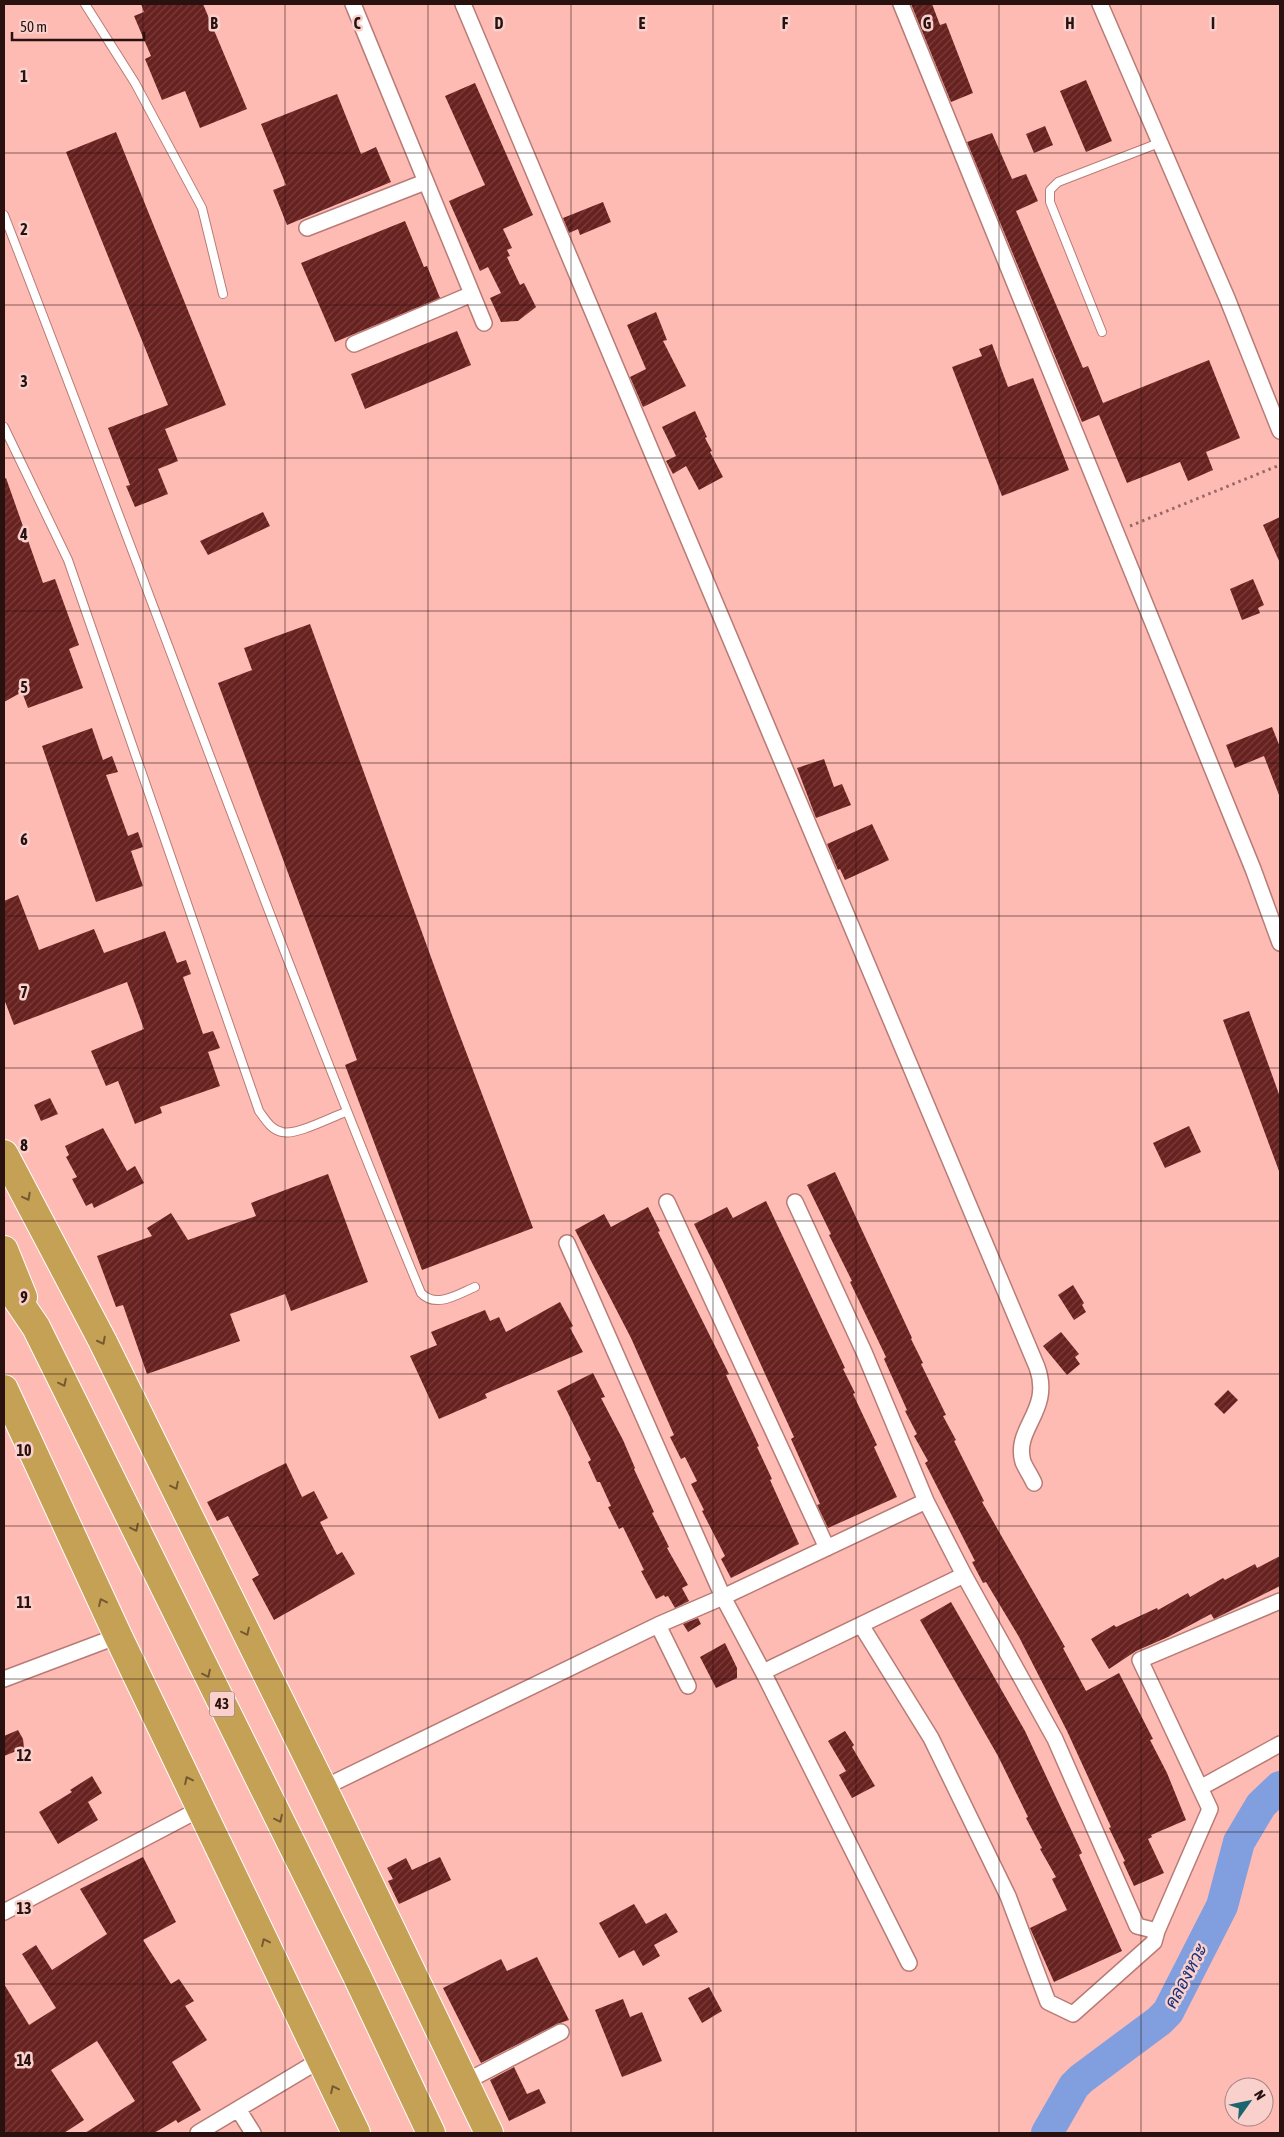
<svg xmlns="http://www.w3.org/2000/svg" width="1284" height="2137" viewBox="0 0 1284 2137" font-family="'Asap Condensed',Sarabun,sans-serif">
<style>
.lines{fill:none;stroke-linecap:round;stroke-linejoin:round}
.river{stroke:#819edf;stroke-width:32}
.building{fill:url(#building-hatch)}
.lane-casing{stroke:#b97b75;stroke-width:10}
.street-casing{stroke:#b97b75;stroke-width:18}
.highway-casing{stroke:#fff;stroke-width:30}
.path{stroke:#976965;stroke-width:3;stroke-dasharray:2.5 4;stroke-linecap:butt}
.lane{stroke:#fff;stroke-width:8}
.street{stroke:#fff;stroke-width:15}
.highway{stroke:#c4a154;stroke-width:28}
.oneway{stroke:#765932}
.grid{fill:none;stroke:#28110f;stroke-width:1;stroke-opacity:0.55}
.labels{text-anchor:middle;stroke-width:5;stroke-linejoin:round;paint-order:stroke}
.shield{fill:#f9d0cb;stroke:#674a47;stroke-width:1}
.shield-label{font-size:15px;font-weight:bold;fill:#28110f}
.water-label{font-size:18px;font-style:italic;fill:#17307b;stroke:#f9d0cb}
.grid-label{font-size:16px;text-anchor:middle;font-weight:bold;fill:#28110f;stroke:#f9d0cb;stroke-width:5;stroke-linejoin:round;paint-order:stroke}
</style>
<defs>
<pattern id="building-hatch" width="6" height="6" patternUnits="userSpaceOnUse" patternTransform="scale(1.25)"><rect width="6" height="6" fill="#67211f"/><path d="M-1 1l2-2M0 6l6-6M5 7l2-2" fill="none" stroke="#783f3d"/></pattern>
</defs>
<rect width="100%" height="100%" fill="#febbb4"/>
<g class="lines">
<path class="river" d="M 1047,2133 L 1074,2086 L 1081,2079 L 1159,2021 L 1168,2012 L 1222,1906 L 1239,1842 L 1261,1805 L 1280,1787"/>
</g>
<path class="building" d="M 141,4 L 203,4 L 247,109 L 200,128 L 185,91 L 162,100 L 145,59 L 151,56 L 134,16 L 144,12 Z
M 911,4 L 932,4 L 940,25 L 946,23 L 973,93 L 951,102 Z
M 1086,80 L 1112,141 L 1086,152 L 1060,91 Z
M 475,83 L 533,215 L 503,229 L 512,248 L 507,250 L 510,256 L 507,257 L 520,285 L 524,283 L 536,307 L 518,321 L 501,322 L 490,298 L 501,293 L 488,267 L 480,271 L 449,201 L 485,185 L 445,96 Z
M 337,94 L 361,154 L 376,147 L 391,182 L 287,225 L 273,190 L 286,185 L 261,124 Z
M 1045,126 L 1053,145 L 1034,153 L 1026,134 Z
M 116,132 L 226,405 L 165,429 L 178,461 L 158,469 L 168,494 L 135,507 L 126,486 L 130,485 L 108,428 L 168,405 L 66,152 Z
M 992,133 L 1012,179 L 1026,174 L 1038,201 L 1016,211 L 1083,368 L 1088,366 L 1103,403 L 1209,360 L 1240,438 L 1206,452 L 1213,470 L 1188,481 L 1180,462 L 1127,483 L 1099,415 L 1082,422 L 967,142 Z
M 603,202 L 611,222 L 580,235 L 578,229 L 569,233 L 563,218 Z
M 405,221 L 424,267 L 427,266 L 440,298 L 335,342 L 301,263 Z
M 656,312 L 667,340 L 663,341 L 686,386 L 643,407 L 630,377 L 646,369 L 627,325 Z
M 457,331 L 471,365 L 365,409 L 351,374 Z
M 992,344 L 1008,387 L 1033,378 L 1069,470 L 1002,496 L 952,367 L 982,356 L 979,349 Z
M 695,411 L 707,437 L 705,438 L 712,451 L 710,452 L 723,477 L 699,490 L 686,466 L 673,474 L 666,461 L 676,456 L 662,427 Z
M 6,478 L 43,583 L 55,579 L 79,645 L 69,649 L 83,688 L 28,708 L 22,692 L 4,702 L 4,479 Z
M 263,512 L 270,526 L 208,555 L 200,541 Z
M 1280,517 L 1280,563 L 1263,525 Z
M 1253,579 L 1264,605 L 1258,608 L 1260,613 L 1242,620 L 1230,589 Z
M 310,624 L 452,1015 L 533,1228 L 422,1270 L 345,1065 L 357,1060 L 218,683 L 252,670 L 244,648 Z
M 1272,727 L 1280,747 L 1279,795 L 1264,756 L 1235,768 L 1226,745 Z
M 92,728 L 103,760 L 112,756 L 118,772 L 106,775 L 128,836 L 138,832 L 143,847 L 131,851 L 143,886 L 96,902 L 42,746 Z
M 824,759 L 834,787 L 842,784 L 851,805 L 816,818 L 797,768 Z
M 872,824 L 889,860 L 845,880 L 840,869 L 838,870 L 827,844 Z
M 18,895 L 39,950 L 94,929 L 104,953 L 165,931 L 177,963 L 186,960 L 191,974 L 183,977 L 203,1034 L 213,1031 L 220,1048 L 208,1052 L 220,1086 L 160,1107 L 162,1113 L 135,1124 L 118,1081 L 106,1086 L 91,1051 L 144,1029 L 127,982 L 14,1025 L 4,999 L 4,901 Z
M 1249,1011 L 1280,1097 L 1280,1171 L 1279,1171 L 1223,1020 Z
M 50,1098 L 58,1114 L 41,1121 L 34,1105 Z
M 1189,1126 L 1201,1152 L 1165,1168 L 1153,1143 Z
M 103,1128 L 127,1171 L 135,1166 L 144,1183 L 94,1208 L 92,1203 L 86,1206 L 72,1179 L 77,1177 L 66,1157 L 69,1155 L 65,1146 Z
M 835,1172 L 912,1338 L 911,1339 L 923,1363 L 921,1364 L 946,1415 L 943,1416 L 956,1440 L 954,1441 L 984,1501 L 982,1502 L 1065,1647 L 1063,1648 L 1086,1691 L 1119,1673 L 1153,1739 L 1150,1740 L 1167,1773 L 1186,1820 L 1151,1835 L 1152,1837 L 1148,1839 L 1164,1873 L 1134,1886 L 1123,1862 L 1125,1861 L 1109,1828 L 1111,1827 L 1067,1731 L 1019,1637 L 986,1582 L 983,1583 L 972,1562 L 975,1561 L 925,1463 L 928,1461 L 914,1436 L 917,1434 L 905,1411 L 907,1410 L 884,1359 L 886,1357 L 850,1282 L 852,1281 L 829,1235 L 831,1234 L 807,1185 Z
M 328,1174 L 368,1282 L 291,1311 L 285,1294 L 230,1314 L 240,1341 L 147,1374 L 123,1305 L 116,1307 L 97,1256 L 152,1236 L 147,1228 L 171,1213 L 188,1240 L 256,1216 L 251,1203 Z
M 766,1201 L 845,1368 L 843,1369 L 855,1393 L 853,1394 L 877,1445 L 874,1447 L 897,1497 L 828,1528 L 817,1505 L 820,1504 L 791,1439 L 794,1437 L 723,1282 L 694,1224 L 727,1207 L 733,1218 Z
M 648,1207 L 660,1231 L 658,1232 L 729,1374 L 726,1375 L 759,1446 L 757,1447 L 772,1479 L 770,1480 L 799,1544 L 731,1578 L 721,1559 L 725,1556 L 702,1511 L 704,1510 L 691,1484 L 697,1481 L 685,1457 L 681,1459 L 670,1437 L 674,1435 L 631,1338 L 575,1230 L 604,1214 L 611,1227 Z
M 1073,1285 L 1084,1303 L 1082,1305 L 1086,1312 L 1074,1320 L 1058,1295 Z
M 560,1302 L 573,1326 L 570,1328 L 583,1352 L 485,1394 L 487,1398 L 439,1419 L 410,1356 L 437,1345 L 431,1332 L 485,1310 L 490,1321 L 499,1317 L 506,1332 Z
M 1061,1332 L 1079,1354 L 1075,1357 L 1080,1364 L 1067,1375 L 1043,1346 Z
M 593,1373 L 605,1397 L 601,1398 L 623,1440 L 635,1468 L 634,1469 L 654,1512 L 652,1513 L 669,1547 L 667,1548 L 688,1585 L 682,1588 L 689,1601 L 675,1608 L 668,1596 L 665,1597 L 664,1595 L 656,1599 L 641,1571 L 644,1570 L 623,1527 L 619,1529 L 608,1507 L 611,1506 L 600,1482 L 597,1482 L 588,1462 L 591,1460 L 557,1391 Z
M 1228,1390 L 1238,1400 L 1224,1414 L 1214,1404 Z
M 286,1463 L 302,1497 L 314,1491 L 328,1518 L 320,1522 L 337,1555 L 342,1552 L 355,1574 L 274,1620 L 252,1579 L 259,1575 L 228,1516 L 217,1521 L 207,1502 Z
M 1280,1556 L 1280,1586 L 1214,1619 L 1211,1614 L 1168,1637 L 1136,1651 L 1109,1669 L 1091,1639 L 1114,1625 L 1116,1627 L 1157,1608 L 1158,1610 L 1188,1593 L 1190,1597 L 1223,1578 L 1225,1580 L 1255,1564 L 1257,1568 Z
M 951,1602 L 1025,1731 L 1082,1853 L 1079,1855 L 1122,1951 L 1054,1982 L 1030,1928 L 1067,1910 L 1052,1879 L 1056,1877 L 1040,1849 L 1042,1848 L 1026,1818 L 1028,1817 L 998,1756 L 920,1620 Z
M 698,1618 L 701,1624 L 688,1632 L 683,1624 Z
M 725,1643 L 737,1668 L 737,1678 L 716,1688 L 700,1657 Z
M 18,1730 L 23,1739 L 24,1748 L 4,1756 L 4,1736 Z
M 845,1731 L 854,1745 L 852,1747 L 875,1786 L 852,1798 L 839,1775 L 846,1771 L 828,1741 Z
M 92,1776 L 102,1793 L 88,1802 L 98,1820 L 58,1844 L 39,1812 L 72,1792 L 70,1790 Z
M 143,1857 L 176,1922 L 143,1940 L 171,1984 L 179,1979 L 194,2001 L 185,2006 L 207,2040 L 172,2062 L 201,2110 L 178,2123 L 176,2120 L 154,2133 L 85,2133 L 135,2101 L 97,2041 L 51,2070 L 84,2120 L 64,2133 L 4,2133 L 4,1984 L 29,2025 L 56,2008 L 22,1954 L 36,1945 L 52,1970 L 107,1934 L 80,1889 Z
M 440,1857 L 451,1880 L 399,1904 L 388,1881 L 393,1879 L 387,1868 L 406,1858 L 412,1870 Z
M 634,1904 L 646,1924 L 666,1913 L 678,1932 L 654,1945 L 660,1956 L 643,1966 L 634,1950 L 619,1958 L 599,1923 Z
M 537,1957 L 569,2020 L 557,2024 L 481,2063 L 443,1988 L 501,1959 L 507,1971 Z
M 709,1987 L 722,2011 L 702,2023 L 688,1998 Z
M 623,1999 L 630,2017 L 642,2012 L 662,2061 L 622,2077 L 595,2010 Z
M 514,2067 L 527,2094 L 539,2089 L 546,2103 L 509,2121 L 490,2080 Z"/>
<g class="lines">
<defs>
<path id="lane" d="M 85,4 L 135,83 L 202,208 L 223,294
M 4,215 C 144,574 273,937 421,1293 C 436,1309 458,1294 475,1287
M 1102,332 L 1050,202 L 1050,190 L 1058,182 L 1159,143
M 4,427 L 68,560 L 259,1111 C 265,1119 271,1130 282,1132 C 296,1136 331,1117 346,1112"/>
<path id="street" d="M 353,4 L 484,323
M 463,4 L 1037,1367 C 1053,1411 1013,1428 1023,1462 C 1026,1469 1031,1476 1034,1483
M 901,4 L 1253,869 L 1280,943
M 1100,4 L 1227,298 L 1280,431
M 307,228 L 425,182
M 354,344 L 472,294
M 667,1202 L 827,1548
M 964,1575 L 1055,1739 L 1137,1926 L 1157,1931 L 1210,1809 L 1140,1660 L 1280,1601
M 658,1625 L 688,1686
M 861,1625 L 931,1738 L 1008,1896 L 1048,2002 L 1073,2014 L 1154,1942 L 1157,1931
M 763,1672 L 964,1575 L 926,1501 L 864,1352 L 795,1202
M 4,1679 L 118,1636
M 323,1788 L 658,1625 L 723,1597 L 567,1243
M 1200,1788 L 1280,1744
M 4,1912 L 202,1808
M 909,1963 L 763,1672 L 723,1597 L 926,1501
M 465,2082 L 561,2032
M 238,2109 L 253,2133
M 198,2133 L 320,2060"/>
<path id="highway" d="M 4,1154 L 102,1340 L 323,1788 L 489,2133
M 4,1250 L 23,1297
M 4,1280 L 36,1327 L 356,1974 L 431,2133
M 4,1389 L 118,1636 L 356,2133"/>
</defs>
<use href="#lane" class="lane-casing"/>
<use href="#street" class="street-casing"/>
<use href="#highway" class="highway-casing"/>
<path class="path" d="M 1130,526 L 1280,465"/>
<use href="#lane" class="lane"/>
<use href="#street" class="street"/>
<use href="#highway" class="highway"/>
</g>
<defs><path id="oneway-chevron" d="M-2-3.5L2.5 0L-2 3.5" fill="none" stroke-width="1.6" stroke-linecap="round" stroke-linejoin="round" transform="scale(1.25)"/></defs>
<g class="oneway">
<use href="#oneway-chevron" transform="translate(27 1197) rotate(62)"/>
<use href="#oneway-chevron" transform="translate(102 1341) rotate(63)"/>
<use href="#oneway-chevron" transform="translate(63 1383) rotate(64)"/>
<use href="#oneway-chevron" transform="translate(175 1486) rotate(64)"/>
<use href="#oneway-chevron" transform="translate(135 1528) rotate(64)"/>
<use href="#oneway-chevron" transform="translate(102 1602) rotate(-115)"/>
<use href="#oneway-chevron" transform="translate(246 1632) rotate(64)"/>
<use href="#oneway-chevron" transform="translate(207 1674) rotate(64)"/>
<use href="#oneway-chevron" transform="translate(188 1780) rotate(-116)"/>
<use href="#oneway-chevron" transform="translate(279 1819) rotate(64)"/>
<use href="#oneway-chevron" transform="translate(265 1942) rotate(-115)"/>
<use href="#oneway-chevron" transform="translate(334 2089) rotate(-116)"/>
</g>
<path class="grid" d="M 143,4 L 143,2133M 285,4 L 285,2133M 428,4 L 428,2133M 571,4 L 571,2133M 713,4 L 713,2133M 856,4 L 856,2133M 999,4 L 999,2133M 1141,4 L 1141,2133M 4,153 L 1280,153M 4,305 L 1280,305M 4,458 L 1280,458M 4,611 L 1280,611M 4,763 L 1280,763M 4,916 L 1280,916M 4,1068 L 1280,1068M 4,1221 L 1280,1221M 4,1374 L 1280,1374M 4,1526 L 1280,1526M 4,1679 L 1280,1679M 4,1832 L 1280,1832M 4,1984 L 1280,1984"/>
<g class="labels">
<rect class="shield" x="209.5" y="1691.5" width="25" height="25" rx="4"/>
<g class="shield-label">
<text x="222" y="1709">43</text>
</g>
<g class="water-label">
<text transform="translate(1186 1976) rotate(-62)" y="6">คลองหวะ</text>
</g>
</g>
<g class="grid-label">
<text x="214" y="29">B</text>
<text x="357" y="29">C</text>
<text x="499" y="29">D</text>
<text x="642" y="29">E</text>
<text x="785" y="29">F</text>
<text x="927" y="29">G</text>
<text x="1070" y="29">H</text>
<text x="1213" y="29">I</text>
<text x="24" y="82">1</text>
<text x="24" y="235">2</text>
<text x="24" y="387">3</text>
<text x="24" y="540">4</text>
<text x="24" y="693">5</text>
<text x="24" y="845">6</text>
<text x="24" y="998">7</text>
<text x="24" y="1151">8</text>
<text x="24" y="1303">9</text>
<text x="24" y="1456">10</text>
<text x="24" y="1608">11</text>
<text x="24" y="1761">12</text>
<text x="24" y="1914">13</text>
<text x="24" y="2066">14</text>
</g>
<rect width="1284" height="2137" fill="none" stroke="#28110f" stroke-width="10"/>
<g transform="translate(1249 2102) rotate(57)"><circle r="24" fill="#f9d0cb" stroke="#a58480"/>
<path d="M0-4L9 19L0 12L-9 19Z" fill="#19666e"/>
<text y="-8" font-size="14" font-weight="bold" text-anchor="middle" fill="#28110f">N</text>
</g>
<path d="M12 32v8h132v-8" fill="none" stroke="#28110f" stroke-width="2.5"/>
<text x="20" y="32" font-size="15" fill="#28110f" stroke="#f9d0cb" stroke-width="4" paint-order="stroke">50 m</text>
</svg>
